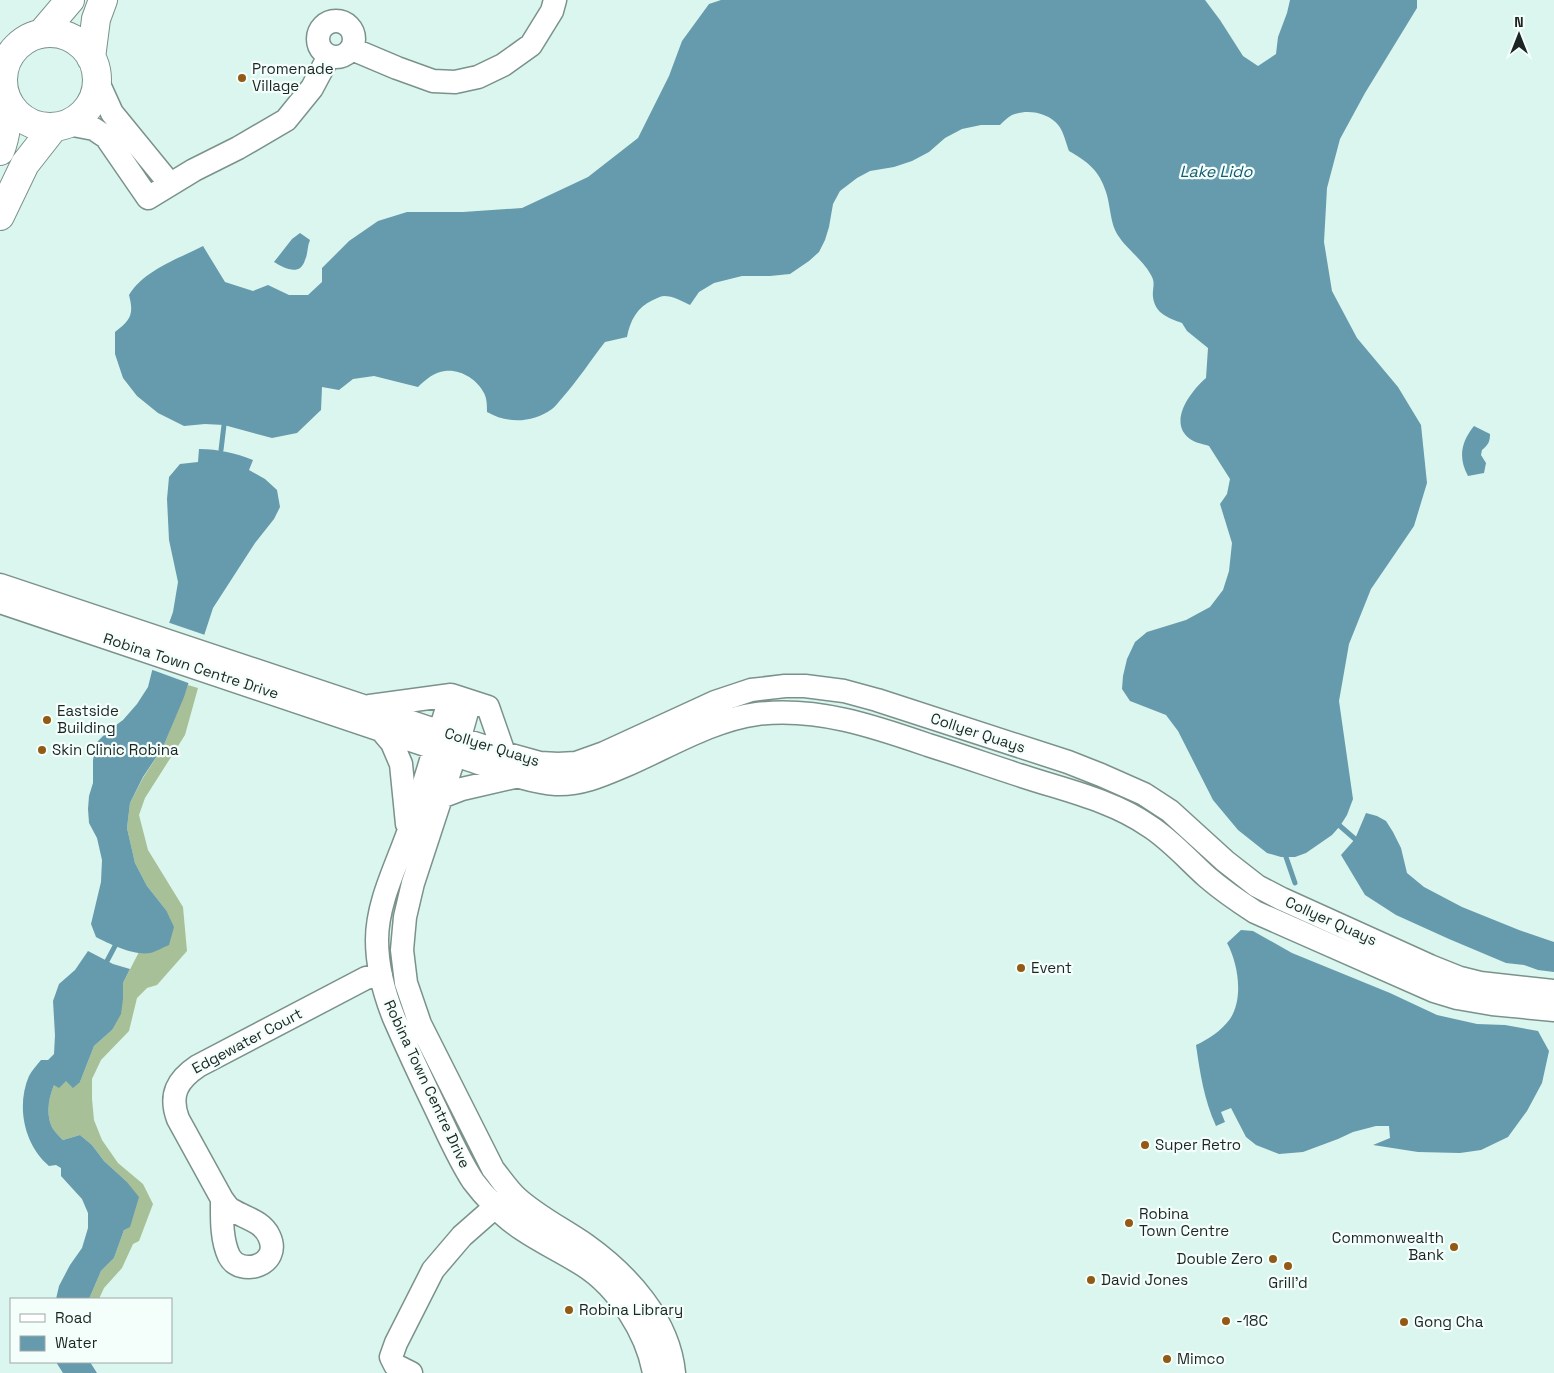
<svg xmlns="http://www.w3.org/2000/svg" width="1554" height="1373" viewBox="0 0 1554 1373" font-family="'Space Grotesk',sans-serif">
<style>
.forest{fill:#a8c098}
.water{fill:#669aad}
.pier{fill:#dbf6ee}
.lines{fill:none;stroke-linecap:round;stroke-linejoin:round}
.stream{stroke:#669aad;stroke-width:5}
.minor-casing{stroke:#7a928b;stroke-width:25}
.major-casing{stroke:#7a928b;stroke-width:30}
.minor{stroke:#fff;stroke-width:22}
.major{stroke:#fff;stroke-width:28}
.poi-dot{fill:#925a15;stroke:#f4fffc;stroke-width:2}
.labels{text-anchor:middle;stroke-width:4.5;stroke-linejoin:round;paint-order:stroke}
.poi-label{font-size:15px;fill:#1c2523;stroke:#f4fffc;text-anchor:start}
.street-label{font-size:15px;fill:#1c2523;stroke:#f4fffc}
.water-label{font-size:16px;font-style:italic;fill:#145a6f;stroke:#f4fffc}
</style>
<rect width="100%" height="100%" fill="#dbf6ee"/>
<path class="forest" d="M 188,685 L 198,688 L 185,735 L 145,798 L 139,815 L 148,850 L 183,907 L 187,951 L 157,985 L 147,988 L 137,998 L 129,1031 L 101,1060 L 92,1079 L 92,1099 L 94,1120 L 102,1140 L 118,1163 L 143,1184 L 153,1204 L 139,1241 L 133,1244 L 122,1268 L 104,1288 L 99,1299 L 89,1299 L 101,1271 L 114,1258 L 124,1230 L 126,1181 L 104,1161 L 92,1145 L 80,1135 L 63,1140 C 59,1136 53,1130 51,1125 C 46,1112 49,1097 54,1085 L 66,1081 L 80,1082 L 94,1046 L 112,1030 L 123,999 L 123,983 L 139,952 L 150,953 L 166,910 L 147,886 L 135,863 L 127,828 L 130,803 L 143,778 L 163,747 Z"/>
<path class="water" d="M 721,0 L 1205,0 L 1220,20 L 1243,56 L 1258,66 L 1276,54 L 1278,37 L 1287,13 L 1290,0 L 1417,0 L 1417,8 L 1365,93 L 1340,139 L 1327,188 L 1324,242 L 1332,291 L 1357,338 L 1398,387 L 1421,425 L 1427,483 L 1414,526 L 1371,589 L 1349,644 L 1339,701 L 1353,799 L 1347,815 L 1340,826 L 1332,835 L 1306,853 L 1295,857 L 1281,857 L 1267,853 L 1238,830 L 1213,800 L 1178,731 L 1166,715 L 1130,701 L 1122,689 L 1123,676 L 1127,659 L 1135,642 L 1147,632 L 1186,620 L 1210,607 L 1223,590 L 1229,571 L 1232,543 L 1220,504 L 1227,494 L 1230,479 L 1209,446 C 1204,444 1195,443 1190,439 C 1167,422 1191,391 1206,378 L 1208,348 L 1187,331 L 1182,323 C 1169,318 1155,314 1153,297 C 1152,289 1156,283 1151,275 C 1142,258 1123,247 1115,230 C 1110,218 1110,204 1106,192 C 1099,170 1088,162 1069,151 C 1066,143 1064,133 1059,126 C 1048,112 1027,109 1012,115 C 1008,117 1003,122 1000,125 L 981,125 L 962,129 L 945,138 L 929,152 L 912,161 L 894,167 L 870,171 L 857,178 L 840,191 L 833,204 L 829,227 L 825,240 L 819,252 L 809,261 L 790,274 L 770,276 L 742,276 L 714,283 L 699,292 L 690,305 C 682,301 673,296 664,296 C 660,296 656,299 653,300 C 637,307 630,321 627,337 L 605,342 C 591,360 578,380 563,397 C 559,401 556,406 552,409 C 532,423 508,424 487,412 C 487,405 487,399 484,393 C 477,379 460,369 445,371 C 434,372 425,380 418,387 L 374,376 L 353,379 L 339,390 L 322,387 L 321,410 L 297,433 L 272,438 L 224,425 L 205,424 L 184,426 L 158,413 L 137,396 L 123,378 L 115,354 L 115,332 C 131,320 134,314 129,295 C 144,270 178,259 203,246 L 225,282 L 253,291 L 268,285 L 289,295 L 308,295 L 322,282 L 322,268 L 349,241 L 378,221 L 407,212 L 463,212 L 522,208 L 588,177 L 638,138 L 669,76 L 682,41 L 709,4 Z
M 300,233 L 310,240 C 307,247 308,254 305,260 C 300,277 284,268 274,262 L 292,239 Z
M 1474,426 L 1490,434 C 1490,442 1488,445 1482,450 L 1481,455 L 1486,463 L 1484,473 L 1468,476 C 1458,458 1461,442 1474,426 Z
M 199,449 C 219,449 235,453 253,460 L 249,470 L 265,479 L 277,490 L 280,507 L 274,519 L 255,543 L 213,608 L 184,697 L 163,747 L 143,777 L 130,803 L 127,828 L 135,863 L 147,886 L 166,910 L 174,927 L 169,945 C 163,947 156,952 150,953 C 135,956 109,944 96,937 L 91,924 L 101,882 L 102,860 L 97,838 L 89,823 L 88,809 L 89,796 L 93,783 L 93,760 L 96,743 L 108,731 L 123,720 L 137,704 L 148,687 L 152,671 L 173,612 L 178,582 L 169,540 L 167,499 L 169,477 L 180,464 L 198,462 Z
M 1366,813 L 1377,816 L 1386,821 L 1393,832 L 1401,848 L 1407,873 L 1424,887 L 1462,907 L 1519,930 L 1554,942 L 1554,972 L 1538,970 L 1524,965 L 1506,963 L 1449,939 L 1396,915 L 1365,895 L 1341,855 L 1355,839 Z
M 1241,930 L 1253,931 L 1292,953 L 1390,993 L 1437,1015 L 1477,1024 L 1505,1025 L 1538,1031 L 1549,1051 L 1542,1083 L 1527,1111 L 1508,1137 L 1481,1150 L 1460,1153 L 1418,1152 L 1373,1145 L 1390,1138 L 1389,1126 L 1376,1126 L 1353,1132 L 1338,1139 L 1303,1152 L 1279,1154 L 1256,1145 L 1246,1137 L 1231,1108 L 1221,1112 L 1225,1122 L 1216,1126 C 1204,1100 1200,1073 1196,1045 C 1209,1039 1221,1031 1230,1019 C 1244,998 1238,963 1227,943 Z
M 88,951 L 113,964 L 130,969 L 123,983 L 123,999 L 121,1014 L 112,1030 L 94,1046 L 80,1082 L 73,1088 L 66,1081 L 59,1088 L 54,1085 C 49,1097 46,1112 51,1125 C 53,1130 59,1136 63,1140 L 80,1135 L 92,1145 L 104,1161 L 126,1181 L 139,1197 L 130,1227 L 124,1230 L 114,1258 L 101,1271 L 89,1299 L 56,1299 L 59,1286 L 70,1265 L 82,1248 L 88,1228 L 88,1213 L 82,1199 L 61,1176 L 61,1168 L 56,1165 L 49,1166 C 24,1145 16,1106 29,1076 C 32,1070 37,1065 41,1060 L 48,1060 L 54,1054 L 55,1035 L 53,1001 L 59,984 L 75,970 Z
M 56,1362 L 90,1362 L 97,1373 L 63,1373 Z"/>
<path class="pier" d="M 167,622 L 208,636 L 191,684 L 150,669 Z"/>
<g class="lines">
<path class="stream" d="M 221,450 L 224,425
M 1340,826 L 1355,839
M 1286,857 L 1295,883
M 107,961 L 115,946"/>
<defs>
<path id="minor" d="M318 39a18 18 0 1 1 36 0a18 18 0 1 1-36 0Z
M 352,49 L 397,68 L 433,81 L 455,82 L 478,77 L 503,65 L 531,45 L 552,11 L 555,0
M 0,76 L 2,81
M 97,80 L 112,113 L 170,184
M 68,124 L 94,129 L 106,137 L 148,198 L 194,170 L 238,148 L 286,120 L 312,88 L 329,56
M 0,585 L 504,753 L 540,763 L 558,764 L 576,763 L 604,753 L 715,702 L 751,690 L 785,686 L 805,686 L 844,691 L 877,700 L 1068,762 L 1101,775 L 1144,794 L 1170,811 L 1225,861 L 1257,886 L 1282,899 L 1430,966 L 1460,978 L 1480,983 L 1554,991
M 0,602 L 470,760 C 498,769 527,782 556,784 C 580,785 601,776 622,767 C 665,749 711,720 757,714 C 817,707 873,726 928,745 C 960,755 991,766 1022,776 C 1064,790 1112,800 1149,826 C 1171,840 1188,860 1207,877 C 1222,890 1238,901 1255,912 L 1434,991 L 1457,998 L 1492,1004 L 1554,1010
M 451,695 C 437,740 424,785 409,830 C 397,865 377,902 377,940 C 377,967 384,993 394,1018 C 407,1048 421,1078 435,1107 C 447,1132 458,1158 473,1181 C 479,1189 486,1197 493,1204 C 517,1232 553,1246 583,1265 C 618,1287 647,1333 654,1373
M 470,701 L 455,755 L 413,883 L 405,917 L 402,950 L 406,983 L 420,1024 L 493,1169 C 501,1179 508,1190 517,1198 C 538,1217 563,1229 586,1245 C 628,1275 669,1320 674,1373
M 370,706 L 451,695 L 488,707 L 504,753
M 381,730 L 392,743 L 401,764 L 407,824
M 441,797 L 462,789 L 519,776
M 222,1199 L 178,1119 C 169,1095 177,1080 198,1066 L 366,978 L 381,975
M 222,1199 C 225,1203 228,1208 232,1210 C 245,1218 262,1221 269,1236 C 283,1265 240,1278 229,1256 C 221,1239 222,1217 222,1199 Z
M 411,1373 L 395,1365 L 391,1357 L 396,1343 L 433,1270 L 462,1236 L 495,1207"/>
<path id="major" d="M3 80a47 47 0 1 1 94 0a47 47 0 1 1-94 0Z
M 41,34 L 70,0
M 91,58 L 96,19 L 103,0
M 0,151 C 7,134 7,118 7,99
M 0,216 L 25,164 L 54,127"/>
</defs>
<use href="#minor" class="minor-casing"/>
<use href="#major" class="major-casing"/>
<use href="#minor" class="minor"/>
<use href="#major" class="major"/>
</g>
<g class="poi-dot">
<circle cx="242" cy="78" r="5"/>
<circle cx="47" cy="720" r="5"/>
<circle cx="42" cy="750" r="5"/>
<circle cx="1021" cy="968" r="5"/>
<circle cx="1145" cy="1145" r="5"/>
<circle cx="1129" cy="1223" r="5"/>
<circle cx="1454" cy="1247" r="5"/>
<circle cx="1273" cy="1259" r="5"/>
<circle cx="1288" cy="1266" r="5"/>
<circle cx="1091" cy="1280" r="5"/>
<circle cx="569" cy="1310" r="5"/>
<circle cx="1226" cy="1321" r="5"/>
<circle cx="1404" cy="1322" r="5"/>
<circle cx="1167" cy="1359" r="5"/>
</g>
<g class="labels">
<g class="poi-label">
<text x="252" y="74">Promenade<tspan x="252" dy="17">Village</tspan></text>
<text x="57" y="716">Eastside<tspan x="57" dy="17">Building</tspan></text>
<text x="52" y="755">Skin Clinic Robina</text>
<text x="1031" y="973">Event</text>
<text x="1155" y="1150">Super Retro</text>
<text x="1139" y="1219">Robina<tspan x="1139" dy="17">Town Centre</tspan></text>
<text x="1444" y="1243" text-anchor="end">Commonwealth<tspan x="1444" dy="17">Bank</tspan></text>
<text x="1263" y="1264" text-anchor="end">Double Zero</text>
<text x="1101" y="1285">David Jones</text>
<text x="1288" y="1288" text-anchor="middle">Grill'd</text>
<text x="579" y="1315">Robina Library</text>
<text x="1236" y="1326">-18C</text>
<text x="1414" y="1327">Gong Cha</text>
<text x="1177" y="1364">Mimco</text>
</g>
<g class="street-label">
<text transform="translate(191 666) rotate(18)" y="5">Robina Town Centre Drive</text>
<text transform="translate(978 733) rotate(18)" y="5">Collyer Quays</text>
<text transform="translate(492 747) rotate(17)" y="5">Collyer Quays</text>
<text transform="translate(1331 921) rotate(24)" y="5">Collyer Quays</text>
<text transform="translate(247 1041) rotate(-28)" y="5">Edgewater Court</text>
<text transform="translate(427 1084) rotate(65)" y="5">Robina Town Centre Drive</text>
</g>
<g class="water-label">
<text x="1216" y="177">Lake Lido</text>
</g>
</g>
<rect x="10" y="1298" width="162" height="65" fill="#f4fffc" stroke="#9ea8a5"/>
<rect x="20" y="1314" width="25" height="8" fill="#ffffff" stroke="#9ea8a5"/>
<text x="55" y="1323" font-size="15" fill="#1c2523">Road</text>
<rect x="20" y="1336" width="25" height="15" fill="#669aad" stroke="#9ea8a5"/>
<text x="55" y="1348" font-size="15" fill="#1c2523">Water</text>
<g transform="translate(1519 35)" stroke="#f4fffc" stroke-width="4" paint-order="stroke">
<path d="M0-4L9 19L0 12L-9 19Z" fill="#1c2523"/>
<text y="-8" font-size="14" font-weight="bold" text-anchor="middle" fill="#1c2523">N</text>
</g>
</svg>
